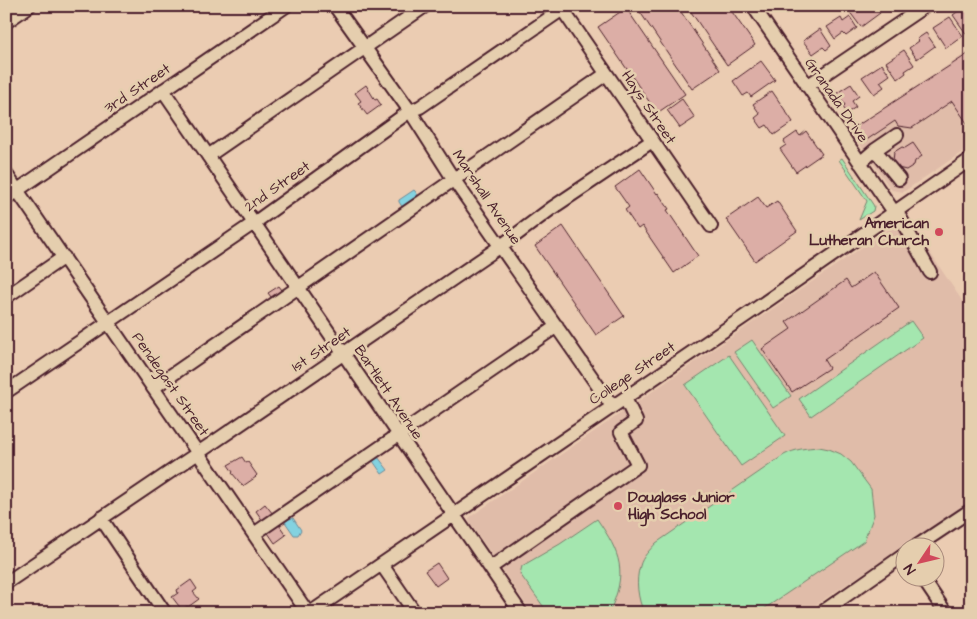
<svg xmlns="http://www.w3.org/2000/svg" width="977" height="619" viewBox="0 0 977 619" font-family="'Architects Daughter',sans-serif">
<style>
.built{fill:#e0bca9}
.green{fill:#a4e6af;stroke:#77826d}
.water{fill:#83d2e0;stroke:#6c8a98}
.building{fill:#dcaea6;stroke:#4a1f2b}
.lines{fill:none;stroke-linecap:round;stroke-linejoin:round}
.minor-casing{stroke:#4a1f2b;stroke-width:16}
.minor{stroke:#e5ceae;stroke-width:12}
.poi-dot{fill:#d1495b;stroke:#e5ceae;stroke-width:2}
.labels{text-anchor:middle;stroke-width:5;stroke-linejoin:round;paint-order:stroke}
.street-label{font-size:15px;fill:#4a1f2b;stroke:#e5ceae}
.poi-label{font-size:15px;font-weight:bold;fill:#4a1f2b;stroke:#e5ceae;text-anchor:end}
</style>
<rect width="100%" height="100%" fill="#ebccb2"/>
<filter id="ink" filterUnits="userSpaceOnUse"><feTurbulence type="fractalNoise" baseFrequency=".02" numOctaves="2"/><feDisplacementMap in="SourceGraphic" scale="10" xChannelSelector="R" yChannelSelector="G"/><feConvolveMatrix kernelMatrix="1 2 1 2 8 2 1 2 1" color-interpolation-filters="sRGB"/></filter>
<g filter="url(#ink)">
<path class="built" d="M 971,50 L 971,146 L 903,192 L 892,190 L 890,188 L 850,130 Z
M 906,217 L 971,314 L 971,500 L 804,613 L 532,613 L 470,523 L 469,519 L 470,517 Z"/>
<path class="green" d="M 842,158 L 874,206 L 873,211 L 859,220 L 867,201 L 839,160 Z
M 911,321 L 923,338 L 811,416 L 799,399 Z
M 752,340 L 791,396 L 773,408 L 734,352 Z
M 729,355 L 785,436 L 741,466 L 685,385 Z
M 819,447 L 829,449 L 841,454 L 851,462 L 871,489 L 874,515 L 864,541 L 758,613 L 644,613 C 638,599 635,581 640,566 C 642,557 650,550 656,543 L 784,455 C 795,449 806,448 819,447 Z
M 597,519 C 621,554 628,572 609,613 L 548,613 L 520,574 L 522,566 L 560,544 Z"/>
<path class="water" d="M 414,190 L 415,191 L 419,197 L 403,208 L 399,202 L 399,200 Z
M 378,457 L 388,470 L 382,474 L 373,461 Z
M 293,518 L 301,530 L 298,535 L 294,535 L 285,522 L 289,519 Z"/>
<path class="building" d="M 636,6 L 677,6 L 720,70 L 692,89 Z
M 687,6 L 728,6 L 755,45 L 727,65 Z
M 781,6 L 795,6 L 796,7 L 786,14 Z
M 855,6 L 876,6 L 880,13 L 861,27 L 849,11 Z
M 965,6 L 967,6 L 970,10 L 971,9 L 971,22 L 969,23 L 971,25 L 971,32 L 967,35 L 953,15 Z
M 626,8 L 685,94 L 657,113 L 598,27 Z
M 850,17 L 857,28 L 846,36 L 843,33 L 835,39 L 827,27 L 841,18 L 843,22 Z
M 950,17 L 963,36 L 946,48 L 933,28 Z
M 820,29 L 831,46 L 826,50 L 823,47 L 813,54 L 803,41 Z
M 926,33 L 935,46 L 917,59 L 909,48 L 919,41 L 917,39 Z
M 904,50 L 914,65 L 905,71 L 906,73 L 898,79 L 886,62 Z
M 971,52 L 971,129 L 952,101 L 912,128 L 898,126 L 895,121 L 862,143 L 852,129 Z
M 761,61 L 775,80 L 751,97 L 748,93 L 743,96 L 733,81 Z
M 882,64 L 890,75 L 880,82 L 884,87 L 874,94 L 862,77 Z
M 851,84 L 859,96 L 852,101 L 856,107 L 847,113 L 843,107 L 845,105 L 837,93 Z
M 366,85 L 375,100 L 377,99 L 381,105 L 367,115 L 358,103 L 361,101 L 355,93 Z
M 772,91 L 793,122 L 774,135 L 767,125 L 762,128 L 755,118 L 760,114 L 753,104 Z
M 682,99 L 695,118 L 680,128 L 667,110 Z
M 806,131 L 822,154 L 796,172 L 780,149 L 786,145 L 784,141 L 797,132 L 800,136 Z
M 913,143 L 922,156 L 915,161 L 914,165 L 906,170 L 898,168 L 893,161 L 894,152 L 902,147 L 905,148 Z
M 640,169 L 657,194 L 658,193 L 669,209 L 667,210 L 698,256 L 674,273 L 642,226 L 638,229 L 625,210 L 629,207 L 615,187 Z
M 758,197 L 766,208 L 777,201 L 797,231 L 755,261 L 726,219 Z
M 563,226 L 624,316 L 596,335 L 535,246 Z
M 874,272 L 899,308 L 824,360 L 829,368 L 792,392 L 762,349 L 791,329 L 786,322 L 846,280 L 851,288 Z
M 279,286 L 285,294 L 274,301 L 268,293 Z
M 242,457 L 246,463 L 248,462 L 257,475 L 255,477 L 256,477 L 243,486 L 232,473 L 233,472 L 228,465 Z
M 265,504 L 273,514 L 263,521 L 256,511 Z
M 277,522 L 286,535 L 275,543 L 266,530 Z
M 437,563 L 447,578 L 436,586 L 425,571 Z
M 191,580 L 197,589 L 193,592 L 199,599 L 188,607 L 187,606 L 182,610 L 172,597 L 178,593 L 177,590 Z"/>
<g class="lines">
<defs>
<path id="minor" d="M 335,6 L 410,111 L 454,180 L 612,406
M 560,6 L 711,226
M 753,6 L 894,212
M 6,22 L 29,6
M 807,86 L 925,6
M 163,90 L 521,613
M 875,150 L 899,179
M 208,156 L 425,6
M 860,163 L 875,150 L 897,135
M 6,174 L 308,613
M 6,198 L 286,6
M 896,210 L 930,272
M 6,297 L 64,257
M 153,388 C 304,283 456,179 606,74
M 6,392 L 254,223 L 410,111 L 420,107 L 567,6
M 101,518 L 165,613
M 254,534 L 557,326
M 917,546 L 971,510
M 382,565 L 415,613
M 490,568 L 638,465 L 621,432 L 636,421 L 625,398
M 921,576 L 946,613
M 6,583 L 198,453 L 501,246 L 552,208 L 652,141
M 310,613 L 754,310 L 971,159
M 821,613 L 904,555"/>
</defs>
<use href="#minor" class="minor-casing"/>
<use href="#minor" class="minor"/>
</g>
</g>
<g class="poi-dot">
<circle cx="939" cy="232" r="5"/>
<circle cx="618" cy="506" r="5"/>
</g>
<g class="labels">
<g class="street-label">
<text transform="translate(137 88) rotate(-34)" y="5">3rd Street</text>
<text transform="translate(837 100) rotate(55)" y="5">Granada Drive</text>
<text transform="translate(649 107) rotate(56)" y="5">Hays Street</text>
<text transform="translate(277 186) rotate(-35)" y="5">2nd Street</text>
<text transform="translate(487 197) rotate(56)" y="5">Marshall Avenue</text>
<text transform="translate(321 349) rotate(-34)" y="5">1st Street</text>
<text transform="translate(632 373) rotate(-34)" y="5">College Street</text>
<text transform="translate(171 384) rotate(55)" y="5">Pendegast Street</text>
<text transform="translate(389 392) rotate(56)" y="5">Bartlett Avenue</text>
</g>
<g class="poi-label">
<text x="929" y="228">American<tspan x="929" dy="17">Lutheran Church</tspan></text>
<text x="628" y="502" text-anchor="start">Douglass Junior<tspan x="628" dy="17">High School</tspan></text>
</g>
</g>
<rect width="977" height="619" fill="none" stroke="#e5ceae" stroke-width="25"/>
<rect x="12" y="12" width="952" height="594" fill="none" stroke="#4a1f2b" stroke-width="2" filter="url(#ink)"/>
<g transform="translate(920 562) rotate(235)"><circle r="24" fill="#e5ceae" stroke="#a7887a"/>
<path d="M0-4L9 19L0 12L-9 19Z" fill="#d1495b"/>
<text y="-8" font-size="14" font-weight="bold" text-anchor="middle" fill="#4a1f2b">N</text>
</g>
</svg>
